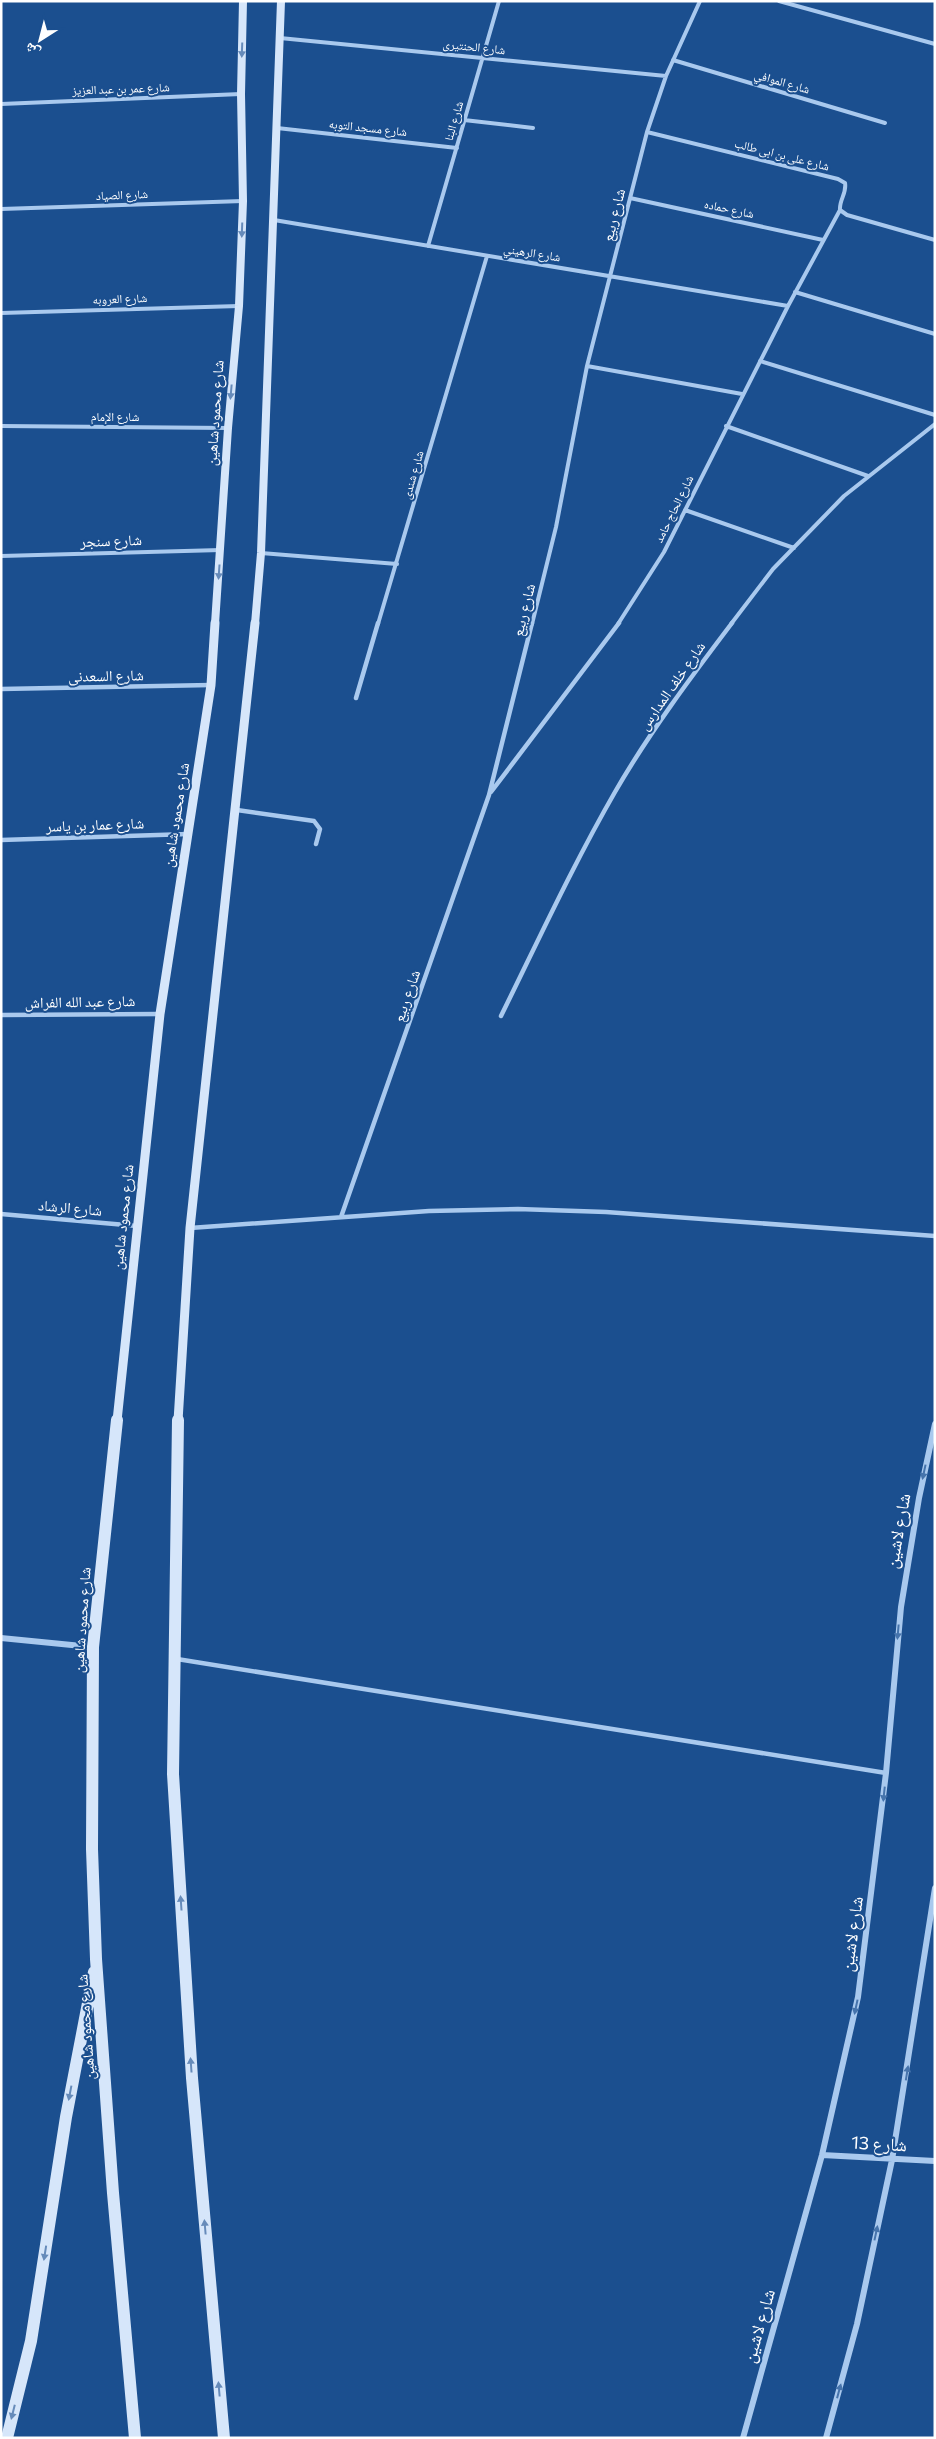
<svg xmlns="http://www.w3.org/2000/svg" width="936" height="2439" viewBox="0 0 936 2439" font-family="Commissioner,'Noto Naskh Arabic',sans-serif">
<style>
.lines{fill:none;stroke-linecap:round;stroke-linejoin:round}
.lane{stroke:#a9c9ee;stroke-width:4.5}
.street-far2{stroke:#a9c9ee;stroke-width:4}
.street-far1{stroke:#a9c9ee;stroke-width:4.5}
.street{stroke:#a9c9ee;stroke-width:6}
.secondary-far2{stroke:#d6e6fa;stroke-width:8}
.secondary-far1{stroke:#d6e6fa;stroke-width:9}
.secondary{stroke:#d6e6fa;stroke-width:12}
.oneway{fill:#668bba}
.oneway2{fill:#4674ac}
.labels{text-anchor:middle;stroke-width:4;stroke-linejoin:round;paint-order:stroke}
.far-street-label{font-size:12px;fill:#fff;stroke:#1b4f8f}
.street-label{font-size:15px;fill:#fff;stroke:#1b4f8f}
.near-street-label{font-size:18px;fill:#fff;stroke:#1b4f8f}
</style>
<rect width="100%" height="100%" fill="#1b4f8f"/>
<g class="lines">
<path class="lane" d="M 177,1659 L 886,1773"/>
<path class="street-far2" d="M 779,1 L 935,44
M 280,38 L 666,76
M 673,60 L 885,123
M 1,104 L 241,94
M 464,120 L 533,128
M 277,128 L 457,148
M 647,132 L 838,179 L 845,183 C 847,193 839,200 840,210 L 847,215 L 935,240
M 630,198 L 823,240
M 1,209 L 243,201
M 274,220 L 788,306
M 428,246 L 499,1
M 795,292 L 935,334
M 1,313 L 239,306
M 760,361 L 935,415
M 587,366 L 742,394
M 1,426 L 228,428
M 726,426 L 868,476
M 685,510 L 794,548
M 261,553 L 397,564
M 1,556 L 221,550
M 378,624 L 487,256
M 532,624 L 556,527 L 587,366 L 647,132 L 666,76 L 700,1
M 618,624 L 664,552 L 788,306 L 840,210
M 731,624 L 773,569 L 844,496 L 935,424"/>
<path class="street-far1" d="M 1,689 L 211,685
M 356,698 L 378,623
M 491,792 L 619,623
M 237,810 L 314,821 L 320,829 L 316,844
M 1,840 L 189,834
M 1,1015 L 160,1014
M 501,1016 C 538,941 573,865 615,792 C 649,733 691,677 732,623
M 1,1214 L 137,1226
M 341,1217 L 489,795 L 532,623
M 190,1228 L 429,1211 L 518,1209 L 606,1212 L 935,1236"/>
<path class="street" d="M 1,1638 L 92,1647
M 822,2155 L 935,2161
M 743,2438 L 822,2155 L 858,1997 L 886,1773 L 901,1607 L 919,1498 L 935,1424
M 826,2438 L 857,2324 L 892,2160 L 935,1888"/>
<path class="secondary-far2" d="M 215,624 L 228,428 L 239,306 L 243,201 L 241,94 L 243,1
M 255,624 L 261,553 L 281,1"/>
<path class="secondary-far1" d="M 117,1421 L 160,1014 L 211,685 L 215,623
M 178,1421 L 190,1228 L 255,623"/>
<path class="secondary" d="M 117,1420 L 93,1647 L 92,1849 L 96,1959 L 113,2193 L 135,2438
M 178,1420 L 173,1774 L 192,2078 L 224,2438
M 7,2438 L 31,2341 L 66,2117 L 94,1972"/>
</g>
<defs><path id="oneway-solid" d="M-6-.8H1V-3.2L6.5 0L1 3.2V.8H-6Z" transform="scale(1.25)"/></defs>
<g class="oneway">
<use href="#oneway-solid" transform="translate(242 50) rotate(92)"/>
<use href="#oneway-solid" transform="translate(242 230) rotate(92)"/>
<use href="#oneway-solid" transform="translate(231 392) rotate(95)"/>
<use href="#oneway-solid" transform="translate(219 572) rotate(94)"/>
<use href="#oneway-solid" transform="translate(181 1903) rotate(-94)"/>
<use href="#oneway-solid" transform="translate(191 2065) rotate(-94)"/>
<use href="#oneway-solid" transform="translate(70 2093) rotate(101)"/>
<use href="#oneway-solid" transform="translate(205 2227) rotate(-95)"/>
<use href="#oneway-solid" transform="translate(45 2253) rotate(99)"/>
<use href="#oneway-solid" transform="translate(219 2389) rotate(-95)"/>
<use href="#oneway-solid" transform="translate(13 2412) rotate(104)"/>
</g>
<g class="oneway2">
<use href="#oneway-solid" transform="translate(924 1472) rotate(102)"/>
<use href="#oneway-solid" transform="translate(898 1632) rotate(95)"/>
<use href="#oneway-solid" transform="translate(884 1794) rotate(96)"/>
<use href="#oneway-solid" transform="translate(856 2007) rotate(102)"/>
<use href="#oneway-solid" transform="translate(907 2073) rotate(-81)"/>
<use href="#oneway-solid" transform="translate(876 2233) rotate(-78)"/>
<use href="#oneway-solid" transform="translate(839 2391) rotate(-75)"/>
</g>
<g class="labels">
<g class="far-street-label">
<text transform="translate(474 47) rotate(6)" y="4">شارع الحنتيرى</text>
<text transform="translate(782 82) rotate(16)" y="4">شارع الموافي</text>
<text transform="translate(121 89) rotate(-2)" y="4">شارع عمر بن عبد العزيز</text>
<text transform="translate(454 121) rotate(-74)" y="4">شارع البنا</text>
<text transform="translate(368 128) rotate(6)" y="4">شارع مسجد التوبه</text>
<text transform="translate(782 155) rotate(14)" y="4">شارع على بن ابى طالب</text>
<text transform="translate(122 195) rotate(-2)" y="4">شارع الصياد</text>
<text transform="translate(729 209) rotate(12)" y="4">شارع حماده</text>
<text transform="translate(532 253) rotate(9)" y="4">شارع الرهيني</text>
<text transform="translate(120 299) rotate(-2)" y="4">شارع العروبه</text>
<text x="115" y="421">شارع الإمام</text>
<text transform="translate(413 475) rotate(-74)" y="4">شارع شندى</text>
<text transform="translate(674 509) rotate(-64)" y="4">شارع الحاج حامد</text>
</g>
<g class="street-label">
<text transform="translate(614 215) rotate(-76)" y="5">شارع ربيع</text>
<text transform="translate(215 413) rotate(-86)" y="5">شارع محمود شاهين</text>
<text transform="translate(111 541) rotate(-2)" y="5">شارع سنجر</text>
<text transform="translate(524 610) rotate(-76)" y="5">شارع ربيع</text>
<text transform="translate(106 676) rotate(-1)" y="5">شارع السعدنى</text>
<text transform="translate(672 686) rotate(-55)" y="5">شارع خلف المدارس</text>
<text transform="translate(176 815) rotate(-81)" y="5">شارع محمود شاهين</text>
<text transform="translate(95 825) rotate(-2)" y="5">شارع عمار بن ياسر</text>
<text transform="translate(407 996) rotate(-71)" y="5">شارع ربيع</text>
<text transform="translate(80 1002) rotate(-1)" y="5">شارع عبد الله الفراش</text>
<text transform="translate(70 1208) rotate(5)" y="5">شارع الرشاد</text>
<text transform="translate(123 1217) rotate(-84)" y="5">شارع محمود شاهين</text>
<text transform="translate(82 1620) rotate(-86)" y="5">شارع محمود شاهين</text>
<text transform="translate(86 2027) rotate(-94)" y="5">شارع محمود شاهين</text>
</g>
<g class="near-street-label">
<text transform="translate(898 1531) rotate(-80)" y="6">شارع لاشين</text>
<text transform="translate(852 1934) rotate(-82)" y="6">شارع لاشين</text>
<text transform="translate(879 2144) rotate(3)" y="6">شارع 13</text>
<text transform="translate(759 2326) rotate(-74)" y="6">شارع لاشين</text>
</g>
</g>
<rect width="936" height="2439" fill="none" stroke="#ffffff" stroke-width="5"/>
<g transform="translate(40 40) rotate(216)" stroke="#1b4f8f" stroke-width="4" paint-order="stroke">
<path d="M0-4L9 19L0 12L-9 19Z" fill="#ffffff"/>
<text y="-8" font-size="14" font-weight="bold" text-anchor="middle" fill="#ffffff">ش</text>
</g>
</svg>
